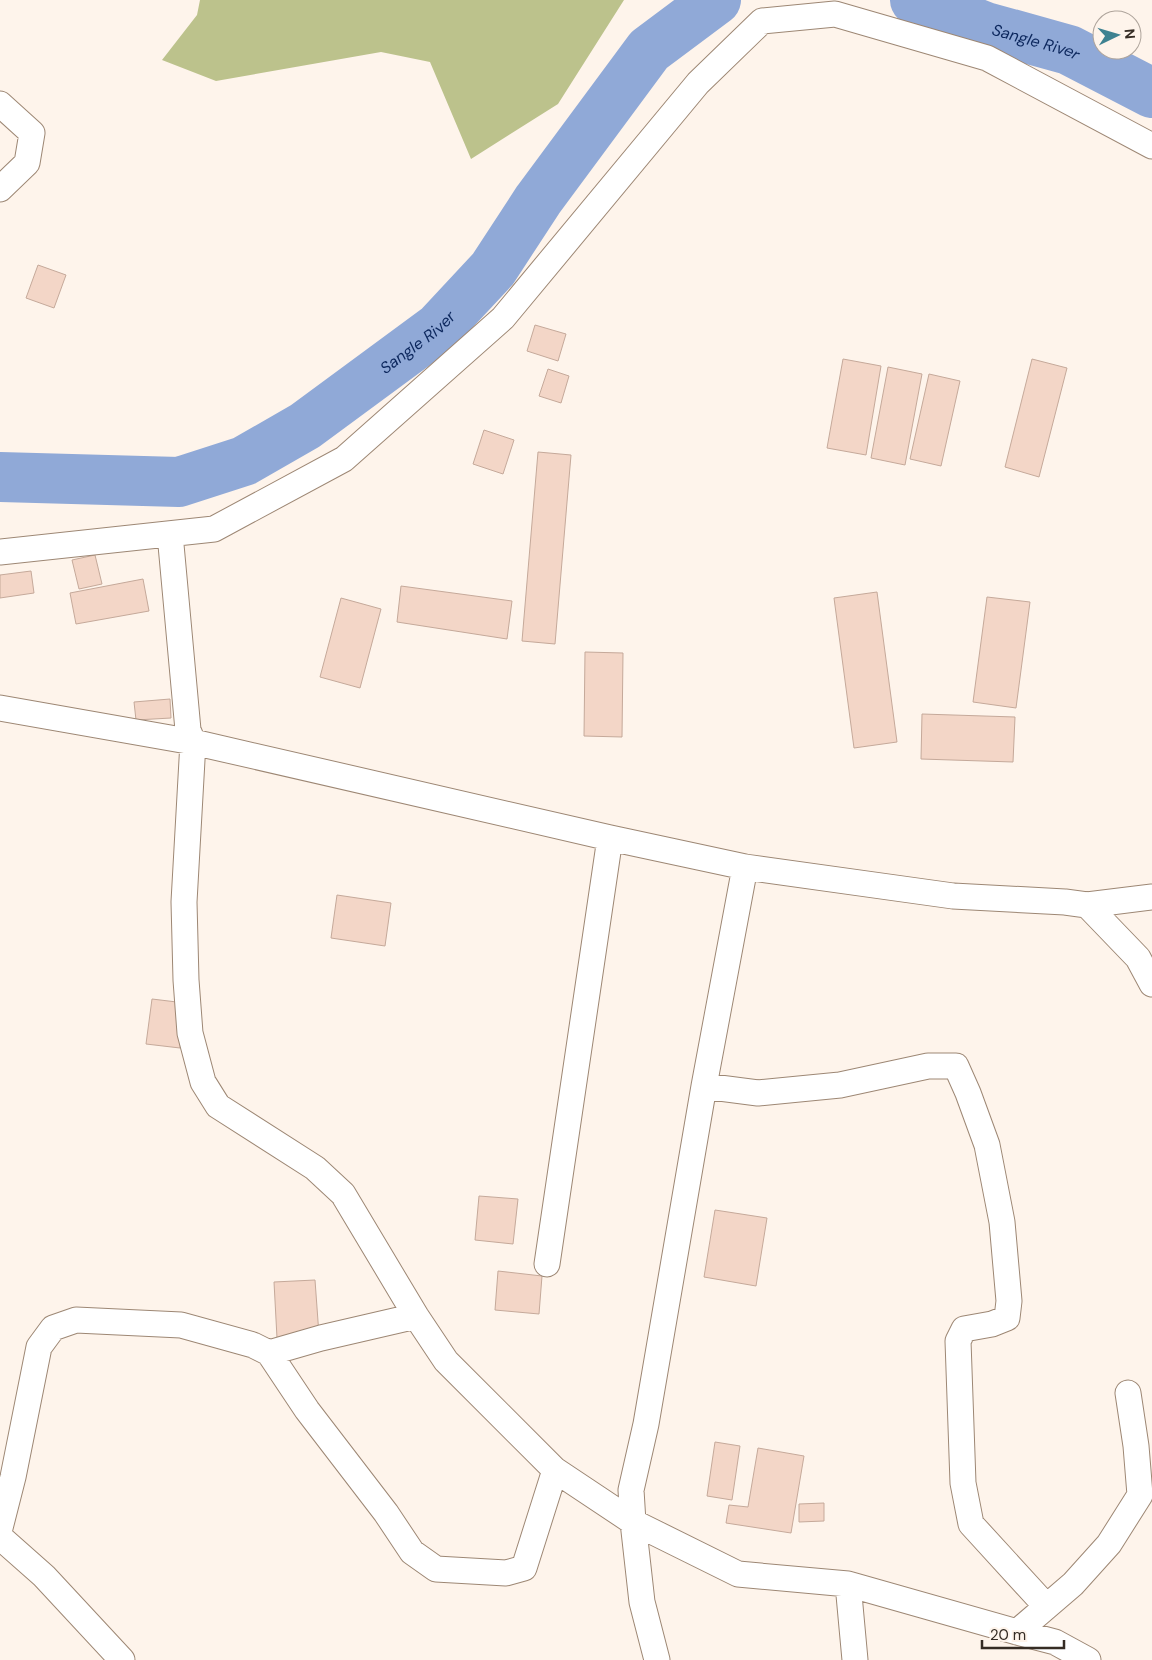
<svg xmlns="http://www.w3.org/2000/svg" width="1152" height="1660" viewBox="0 0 1152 1660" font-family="'DM Sans',sans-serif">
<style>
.forest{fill:#bcc28c}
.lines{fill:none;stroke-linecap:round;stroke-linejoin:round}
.river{stroke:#90a9d7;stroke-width:50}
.building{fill:#f3d6c7;stroke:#c5a99a}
.street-casing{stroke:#9d8774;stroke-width:27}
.street{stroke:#fff;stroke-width:25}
.labels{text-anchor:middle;stroke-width:4;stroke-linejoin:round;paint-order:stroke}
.water-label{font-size:16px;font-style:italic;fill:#0c275d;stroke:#fef4eb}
</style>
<rect width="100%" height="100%" fill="#fef4eb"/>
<path class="forest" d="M 200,0 L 624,0 L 558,104 L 471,159 L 430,62 L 381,52 L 216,81 L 162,60 L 197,15 Z"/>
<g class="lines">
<g class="river">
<path id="s1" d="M 915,0 L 986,27 L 1069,50 L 1152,93"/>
<path id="s2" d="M 0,477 L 179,482 L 244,461 L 305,426 L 438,328 L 493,269 L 538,200 L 649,50 L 716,0"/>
</g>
</g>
<path class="building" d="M 38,265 L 66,275 L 54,308 L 26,298 Z
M 535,325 L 566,334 L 558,361 L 527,351 Z
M 843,359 L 881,366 L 866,455 L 827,448 Z
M 1032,359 L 1067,368 L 1039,477 L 1005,467 Z
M 888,367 L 922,374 L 905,465 L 871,458 Z
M 548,369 L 569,376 L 561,403 L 539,396 Z
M 929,374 L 960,381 L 941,466 L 910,459 Z
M 484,430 L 514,440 L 503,474 L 473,464 Z
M 538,452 L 571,455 L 555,644 L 522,641 Z
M 95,555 L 102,584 L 79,589 L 72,560 Z
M 31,571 L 34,593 L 0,598 L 0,575 Z
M 143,579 L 149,611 L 76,624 L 70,593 Z
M 401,586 L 512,601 L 507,639 L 397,622 Z
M 877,592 L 897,742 L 854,748 L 834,598 Z
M 987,597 L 1030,602 L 1016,708 L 973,702 Z
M 341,598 L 381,609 L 360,688 L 320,677 Z
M 585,652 L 623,653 L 622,737 L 584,736 Z
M 170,699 L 171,718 L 136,720 L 134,702 Z
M 922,714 L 1015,717 L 1013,762 L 921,759 Z
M 337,895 L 391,903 L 385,946 L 331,938 Z
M 152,999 L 185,1003 L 180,1048 L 146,1044 Z
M 479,1196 L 518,1199 L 513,1244 L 475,1240 Z
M 715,1210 L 767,1218 L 756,1286 L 704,1277 Z
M 498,1271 L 542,1276 L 539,1314 L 495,1310 Z
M 315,1280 L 319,1335 L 277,1338 L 274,1282 Z
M 715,1442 L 740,1446 L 732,1500 L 707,1496 Z
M 758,1448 L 804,1456 L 791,1533 L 726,1523 L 729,1505 L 748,1507 Z
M 824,1503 L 824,1521 L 799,1522 L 799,1504 Z"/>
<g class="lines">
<defs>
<path id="street" d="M 0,104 L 32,133 L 27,163 L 0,189
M 170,534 L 188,730 L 193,742 L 184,902 L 186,980 L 190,1033 L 203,1082 L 218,1106 L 315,1168 L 343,1194 L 416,1316 L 446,1361 L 555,1470 L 633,1522 L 738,1574 L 848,1584 L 1017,1632 L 1055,1642 L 1088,1660
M 0,552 L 214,529 L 344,459 L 503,318 L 698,83 L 762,21 L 835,14 L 987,58 L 1152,146
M 0,708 L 193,742 L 610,838 L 745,867 L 953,896 L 1065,902 L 1087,905 L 1138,958 L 1152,984
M 1087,905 L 1152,897
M 704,1086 L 758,1093 L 840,1085 L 928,1066 L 956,1066 L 968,1093 L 987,1145 L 1002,1222 L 1009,1301 L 1007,1318 L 992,1324 L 964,1329 L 958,1341 L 963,1483 L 971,1524 L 1046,1606
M 547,1264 L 610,838
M 269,1353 L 307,1410 L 386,1513 L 412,1552 L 436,1569 L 506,1573 L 524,1568 L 555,1470
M 0,1528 L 13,1477 L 39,1347 L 53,1328 L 76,1320 L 181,1325 L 253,1345 L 269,1353 L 321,1338 L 416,1316
M 0,1537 L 44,1576 L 122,1660
M 848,1584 L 855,1660
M 1017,1632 L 1073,1584 L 1109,1544 L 1140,1495 L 1136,1446 L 1128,1393
M 657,1660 L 642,1602 L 633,1522 L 631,1490 L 646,1424 L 704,1086 L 745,867"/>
</defs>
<use href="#street" class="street-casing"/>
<use href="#street" class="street"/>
</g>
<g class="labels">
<g class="water-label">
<text dy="6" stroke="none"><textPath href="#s1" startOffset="128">Sangle River</textPath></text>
<text dy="6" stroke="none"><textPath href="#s2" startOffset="458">Sangle River</textPath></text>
</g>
</g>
<g transform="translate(1117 35) rotate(85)"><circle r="24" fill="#fef4eb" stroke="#aea49b"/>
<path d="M0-4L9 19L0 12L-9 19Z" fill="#3e8291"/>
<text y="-8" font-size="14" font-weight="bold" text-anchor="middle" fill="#352c24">N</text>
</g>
<path d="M982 1640v8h82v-8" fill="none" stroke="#352c24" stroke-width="2.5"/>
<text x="990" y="1640" font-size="15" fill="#352c24" stroke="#fef4eb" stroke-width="4" paint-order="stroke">20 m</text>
</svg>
